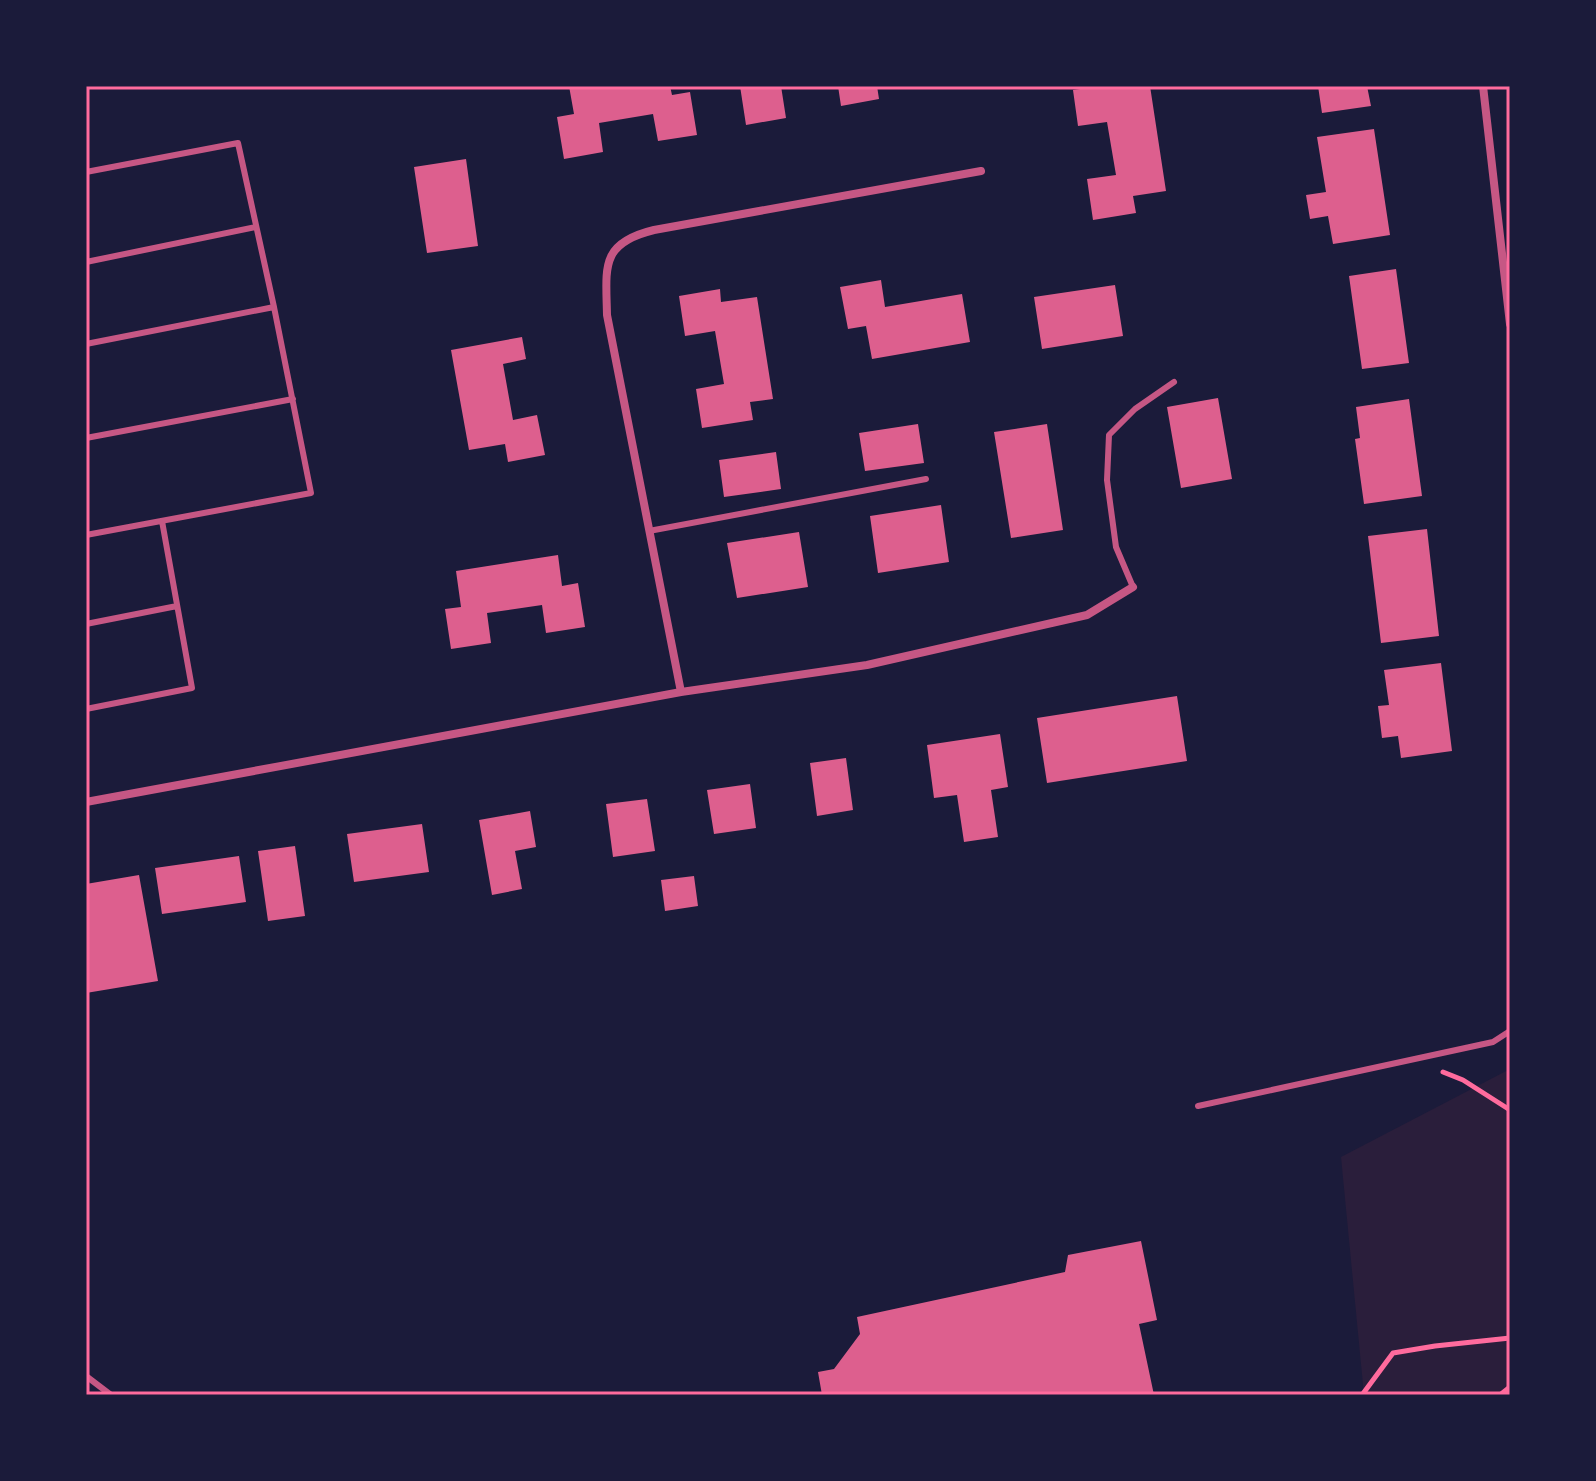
<svg xmlns="http://www.w3.org/2000/svg" width="1596" height="1481" viewBox="0 0 1596 1481" font-family="Arial,sans-serif">
<style>
.green{fill:#2a1e3b}
.building{fill:#dd5f8e}
.lines{fill:none;stroke-linecap:round;stroke-linejoin:round}
.path{stroke:#ff6b9d;stroke-width:5}
.service{stroke:#c65784;stroke-width:6}
.minor{stroke:#c65784;stroke-width:8}
.neatline{fill:none;stroke:#ff6b9d;stroke-width:3}
</style>
<rect width="100%" height="100%" fill="#1b1b3a"/>
<path class="green" d="M 1510,1069 L 1510,1395 L 1364,1395 L 1341,1157 Z"/>
<path class="building" d="M 569,86 L 670,86 L 672,95 L 690,92 L 697,135 L 658,141 L 653,114 L 599,123 L 603,152 L 564,159 L 557,117 L 574,114 Z
M 740,86 L 781,86 L 786,118 L 746,125 Z
M 838,86 L 877,86 L 879,99 L 841,106 Z
M 1102,86 L 1150,86 L 1166,191 L 1133,196 L 1136,213 L 1093,220 L 1087,179 L 1116,175 L 1107,122 L 1078,126 L 1073,90 Z
M 1318,86 L 1367,86 L 1371,106 L 1322,113 Z
M 1374,129 L 1390,235 L 1333,244 L 1328,216 L 1310,219 L 1306,195 L 1326,192 L 1317,137 Z
M 466,159 L 478,246 L 427,253 L 414,167 Z
M 1396,269 L 1409,363 L 1362,369 L 1349,276 Z
M 881,280 L 885,307 L 962,294 L 970,342 L 872,359 L 866,326 L 848,329 L 840,287 Z
M 1115,285 L 1123,336 L 1042,349 L 1034,297 Z
M 720,289 L 721,302 L 757,297 L 773,399 L 750,402 L 753,420 L 702,428 L 696,389 L 724,384 L 715,331 L 685,336 L 679,296 Z
M 522,337 L 526,359 L 503,364 L 513,420 L 537,415 L 545,455 L 508,462 L 505,444 L 469,450 L 451,350 Z
M 1218,398 L 1232,479 L 1181,488 L 1167,407 Z
M 1409,399 L 1422,496 L 1364,504 L 1355,439 L 1360,438 L 1356,407 Z
M 918,424 L 924,463 L 865,471 L 859,433 Z
M 1047,424 L 1063,530 L 1011,538 L 994,432 Z
M 776,452 L 781,489 L 724,497 L 719,460 Z
M 941,505 L 949,562 L 878,573 L 870,516 Z
M 1427,529 L 1439,636 L 1381,643 L 1368,536 Z
M 799,532 L 808,587 L 737,598 L 727,543 Z
M 558,555 L 562,586 L 578,583 L 585,627 L 546,633 L 542,605 L 487,613 L 491,643 L 451,649 L 445,609 L 461,607 L 456,571 Z
M 1441,663 L 1452,751 L 1401,758 L 1398,736 L 1382,738 L 1378,706 L 1389,705 L 1384,670 Z
M 1177,696 L 1187,761 L 1047,783 L 1037,718 Z
M 1000,734 L 1008,787 L 991,790 L 998,837 L 964,842 L 957,795 L 934,798 L 927,745 Z
M 846,758 L 853,810 L 817,816 L 810,763 Z
M 750,784 L 756,828 L 714,834 L 707,790 Z
M 647,799 L 655,851 L 613,857 L 606,804 Z
M 530,811 L 536,847 L 515,851 L 522,889 L 492,895 L 479,820 Z
M 422,824 L 429,872 L 354,882 L 347,834 Z
M 295,846 L 305,916 L 268,921 L 258,851 Z
M 239,856 L 246,902 L 162,914 L 155,868 Z
M 139,875 L 158,981 L 86,993 L 86,884 Z
M 694,876 L 698,906 L 665,911 L 661,880 Z
M 1141,1241 L 1157,1320 L 1139,1324 L 1154,1395 L 822,1395 L 818,1372 L 834,1369 L 860,1334 L 857,1317 L 1065,1272 L 1068,1255 Z"/>
<g class="lines">
<path class="path" d="M 1443,1072 L 1463,1080 L 1510,1110
M 1362,1395 L 1393,1353 L 1435,1346 L 1510,1338
M 1500,1395 L 1510,1387"/>
<path class="service" d="M 86,172 L 238,143 L 274,307
M 86,262 L 256,227
M 86,344 L 274,307 L 311,493 L 86,535
M 86,438 L 293,399
M 649,531 L 926,479
M 1133,587 L 1116,547 L 1107,480 L 1109,435 L 1135,409 L 1174,382
M 86,624 L 177,606
M 86,709 L 192,688 L 162,521
M 1198,1106 L 1493,1042 L 1510,1031
M 86,1376 L 111,1395"/>
<path class="minor" d="M 1483,86 L 1510,324
M 681,692 L 607,315 C 606,267 600,243 654,230 L 981,171
M 86,802 L 681,692 L 867,665 L 1087,615 L 1133,587"/>
</g>
<rect width="1596" height="1481" fill="none" stroke="#1b1b3a" stroke-width="176"/>
<rect x="88" y="88" width="1420" height="1305" class="neatline"/>
</svg>
